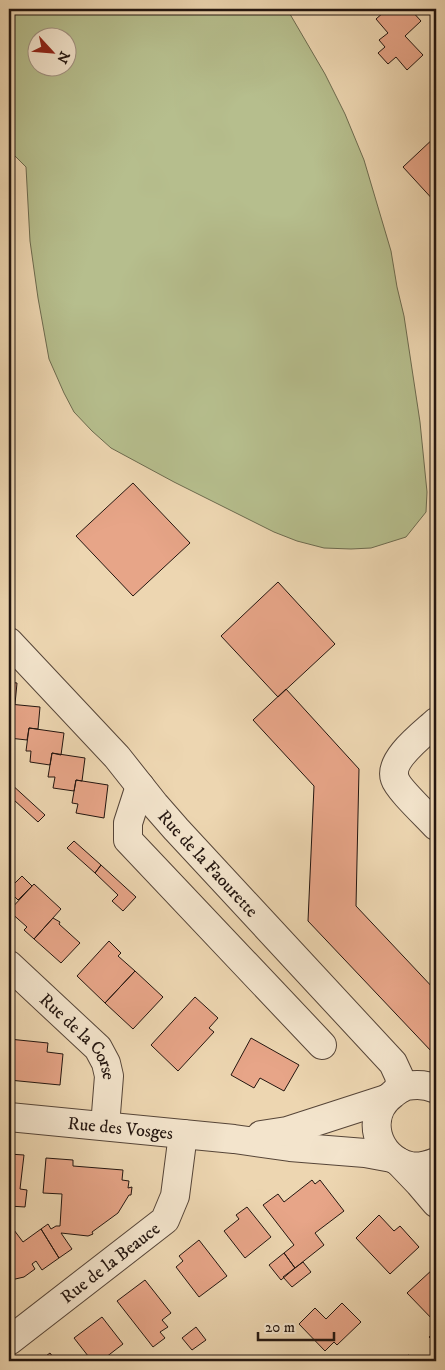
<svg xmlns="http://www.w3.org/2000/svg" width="445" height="1370" viewBox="0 0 445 1370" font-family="'IM FELL DW Pica',serif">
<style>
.green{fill:#b6be8d;stroke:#6c6a4e;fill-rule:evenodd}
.building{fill:#e7a588;stroke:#23150f}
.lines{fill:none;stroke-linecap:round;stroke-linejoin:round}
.minor-casing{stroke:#564538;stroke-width:30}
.minor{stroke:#f3e4cc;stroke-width:28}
.labels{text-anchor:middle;stroke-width:4.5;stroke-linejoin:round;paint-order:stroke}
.street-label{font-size:18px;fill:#23150f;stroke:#f3e4cc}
</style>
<rect width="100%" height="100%" fill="#edd6b1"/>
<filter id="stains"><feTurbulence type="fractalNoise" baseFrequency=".004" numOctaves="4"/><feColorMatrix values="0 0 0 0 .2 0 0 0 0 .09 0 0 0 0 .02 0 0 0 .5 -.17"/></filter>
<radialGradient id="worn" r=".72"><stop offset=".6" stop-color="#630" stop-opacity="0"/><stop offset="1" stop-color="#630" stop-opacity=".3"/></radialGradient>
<path class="green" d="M 9,9 L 287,9 L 325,74 L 345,114 L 364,160 L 391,251 L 397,287 L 404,316 L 420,422 L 427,492 L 426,512 L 406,537 L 371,548 L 351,549 L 324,548 L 297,541 L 274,532 L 174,482 L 111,448 L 92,431 L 74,412 L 64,393 L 49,359 L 38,298 L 30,241 L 26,167 L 9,150 ZM 38,38 L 68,38 L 68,68 L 38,68 Z"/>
<path class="building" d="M 380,9 L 410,9 L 421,21 L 405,36 L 423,55 L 407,70 L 396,57 L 388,64 L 378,53 L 385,47 L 379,40 L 388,33 L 376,19 L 384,12 Z
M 436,136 L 436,203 L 403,167 Z
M 133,483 L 190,543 L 133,596 L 76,536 Z
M 278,582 L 335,644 L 278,697 L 221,636 Z
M 9,682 L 17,683 L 15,704 L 9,704 Z
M 286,689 L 359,769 L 356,906 L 436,991 L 436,1048 L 432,1052 L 308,921 L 314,786 L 253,720 Z
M 9,704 L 40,707 L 38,729 L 29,728 L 27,740 L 9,738 Z
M 29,728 L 64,733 L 61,755 L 52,753 L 50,765 L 30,762 L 31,751 L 26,751 Z
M 52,753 L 85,758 L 82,781 L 76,780 L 74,791 L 53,788 L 55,777 L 48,777 Z
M 76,780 L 108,785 L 104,818 L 76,813 L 78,804 L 72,803 Z
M 10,783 L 45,815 L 38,822 L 14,800 L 9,806 L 9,785 Z
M 74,841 L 101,865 L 95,873 L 67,848 Z
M 101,865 L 136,897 L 123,911 L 112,901 L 118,895 L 95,873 Z
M 22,876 L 32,886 L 18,900 L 9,891 L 9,877 L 15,883 Z
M 34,884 L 61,909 L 34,939 L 24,930 L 27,927 L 9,911 Z
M 53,918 L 60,922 L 59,924 L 80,943 L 61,963 L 34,939 Z
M 109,941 L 121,953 L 118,956 L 135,971 L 105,1003 L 77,976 Z
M 135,971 L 163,997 L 133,1029 L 105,1003 Z
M 195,997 L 218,1018 L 209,1028 L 214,1032 L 178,1071 L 151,1045 Z
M 251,1038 L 299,1065 L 284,1091 L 260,1078 L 254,1088 L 231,1075 Z
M 9,1039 L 48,1043 L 47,1052 L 63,1054 L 60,1085 L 9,1080 Z
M 9,1154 L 24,1155 L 20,1189 L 27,1190 L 25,1207 L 9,1206 Z
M 46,1158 L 73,1160 L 73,1166 L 123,1170 L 122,1180 L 129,1181 L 128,1188 L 132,1187 L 131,1195 L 129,1195 L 118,1213 L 92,1232 L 93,1234 L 88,1236 L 61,1233 L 72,1249 L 59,1258 L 41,1229 L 48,1224 L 51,1229 L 56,1226 L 60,1226 L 62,1194 L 43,1193 Z
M 312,1180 L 315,1184 L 320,1180 L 344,1211 L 315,1233 L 324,1245 L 295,1268 L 284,1253 L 294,1245 L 263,1205 L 278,1194 L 284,1202 Z
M 247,1207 L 271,1237 L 245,1258 L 224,1231 L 239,1219 L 236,1215 Z
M 379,1215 L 394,1231 L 400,1226 L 419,1247 L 390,1274 L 356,1238 Z
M 41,1229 L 59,1258 L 42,1270 L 36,1261 L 32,1264 L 35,1269 L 24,1277 L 11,1280 L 9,1276 L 9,1234 L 14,1230 L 23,1242 Z
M 199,1240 L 227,1276 L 199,1297 L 176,1267 L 183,1261 L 179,1256 Z
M 284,1253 L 295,1268 L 281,1280 L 269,1265 Z
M 303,1262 L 311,1272 L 292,1287 L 283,1277 Z
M 433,1269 L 436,1273 L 436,1323 L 407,1293 Z
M 145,1280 L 171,1313 L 162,1320 L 168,1327 L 160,1332 L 165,1338 L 153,1347 L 117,1301 Z
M 342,1303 L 361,1322 L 337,1345 L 334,1342 L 325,1351 L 299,1324 L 315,1308 L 326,1319 Z
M 102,1317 L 123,1344 L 101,1361 L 92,1361 L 74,1338 Z
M 196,1327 L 206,1340 L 192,1350 L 182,1338 Z
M 436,1330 L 436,1344 L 429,1337 Z
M 50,1353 L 56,1361 L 39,1361 Z
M 408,1355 L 424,1361 L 402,1361 Z"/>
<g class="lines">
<defs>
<g id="minor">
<path id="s1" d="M 9,642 L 117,757 L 155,805 L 176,829 L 393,1063 L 399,1076 L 401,1088"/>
<path d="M 436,722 C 423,734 388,760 395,779 C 398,789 428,817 436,826"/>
<path d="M 140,786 L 128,823 L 128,840 L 322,1045"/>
<path id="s2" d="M 9,965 L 98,1048 L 106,1063 L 109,1076 L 105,1126"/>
<path d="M 436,1089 C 426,1084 417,1084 406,1086 C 401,1088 397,1090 393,1094 C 364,1115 376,1158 410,1166 C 419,1168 428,1165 436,1162"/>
<path id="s3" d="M 9,1117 L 234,1139 L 290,1147 L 365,1153 L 392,1158"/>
<path d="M 261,1135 L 287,1131 L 386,1099"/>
<path d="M 399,1162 L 419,1183 L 436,1203"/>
<path id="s4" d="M 9,1341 L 165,1220 L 175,1196 L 183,1134"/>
</g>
</defs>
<use href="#minor" class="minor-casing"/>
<use href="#minor" class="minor"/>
</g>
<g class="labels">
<g class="street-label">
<text dy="6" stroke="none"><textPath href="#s1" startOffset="298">Rue de la Faourette</textPath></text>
<text dy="6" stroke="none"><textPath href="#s2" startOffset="101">Rue de la Corse</textPath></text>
<text dy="6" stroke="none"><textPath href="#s3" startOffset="112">Rue des Vosges</textPath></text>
<text dy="6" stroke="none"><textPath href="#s4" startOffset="128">Rue de la Beauce</textPath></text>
</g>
</g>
<rect width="445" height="1370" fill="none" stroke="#edd6b1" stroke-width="30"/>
<rect x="10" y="10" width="425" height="1350" fill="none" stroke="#23150f" stroke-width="2.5"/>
<rect x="15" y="15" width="415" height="1340" fill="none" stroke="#23150f"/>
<g transform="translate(52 52) rotate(116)"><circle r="24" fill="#f3e4cc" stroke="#a09180"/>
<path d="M0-4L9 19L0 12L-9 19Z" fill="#8f2418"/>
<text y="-8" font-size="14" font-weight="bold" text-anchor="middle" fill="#23150f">N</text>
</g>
<path d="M258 1332v8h76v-8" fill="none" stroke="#23150f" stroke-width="2.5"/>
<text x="265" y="1332" font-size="15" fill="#23150f" stroke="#f3e4cc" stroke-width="4" paint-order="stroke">20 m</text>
<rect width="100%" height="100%" filter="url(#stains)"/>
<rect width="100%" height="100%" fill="url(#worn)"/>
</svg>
